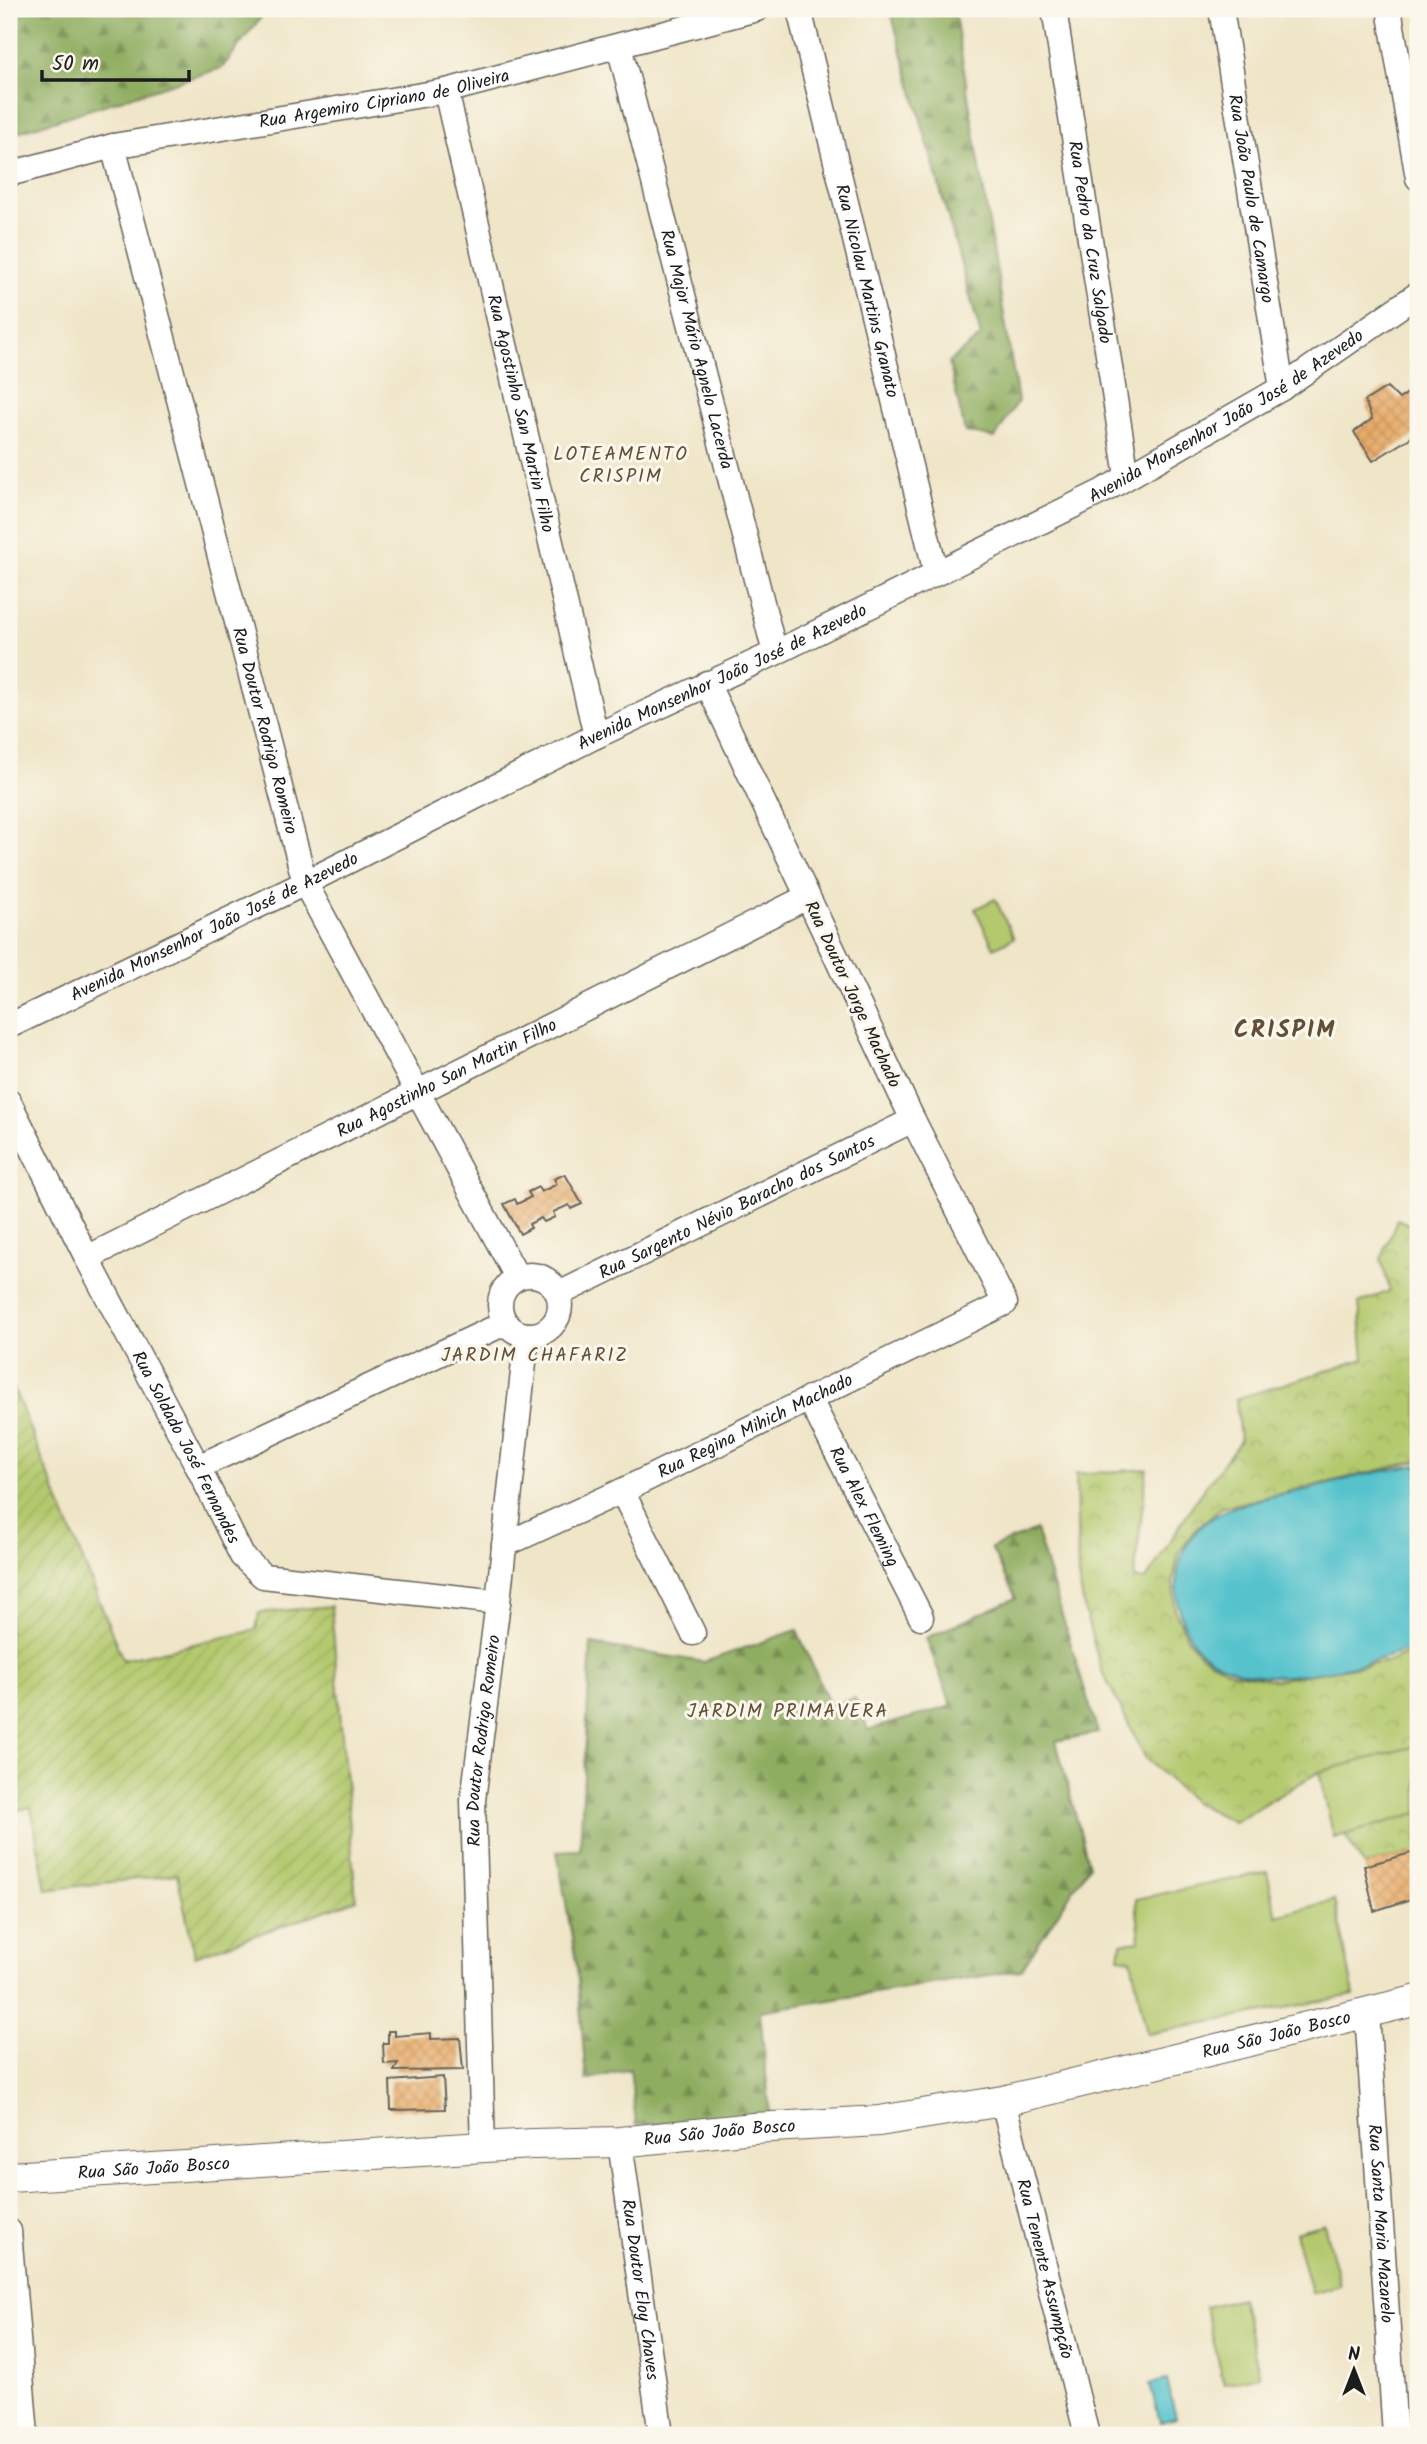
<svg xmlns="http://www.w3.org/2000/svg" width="1427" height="2444" viewBox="0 0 1427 2444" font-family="Kalam,sans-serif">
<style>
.grass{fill:#b4c96e;stroke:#687245;stroke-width:2}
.forest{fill:url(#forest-firs);stroke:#56643e;stroke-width:2}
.park{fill:url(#park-crowns);stroke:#687245;stroke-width:2}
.garden{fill:url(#garden-furrows);stroke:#687245;stroke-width:2}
.water{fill:#55c2cc;stroke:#386f74;stroke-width:2}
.building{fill:url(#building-cross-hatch)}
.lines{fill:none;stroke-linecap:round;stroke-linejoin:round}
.minor-casing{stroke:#666258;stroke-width:27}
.major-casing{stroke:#666258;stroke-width:32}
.minor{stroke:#fff;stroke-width:24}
.major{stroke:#fff;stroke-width:30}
.labels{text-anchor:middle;stroke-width:6;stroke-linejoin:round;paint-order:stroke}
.street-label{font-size:18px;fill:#1c1c1c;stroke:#fbf7ec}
.neighbourhood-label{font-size:19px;letter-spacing:2px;fill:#634e37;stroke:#fbf7ec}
.district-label{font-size:24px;font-weight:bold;letter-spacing:2px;fill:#634e37;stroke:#fbf7ec}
</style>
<defs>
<pattern id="forest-firs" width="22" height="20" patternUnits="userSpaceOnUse" patternTransform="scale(1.75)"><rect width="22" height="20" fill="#8fad61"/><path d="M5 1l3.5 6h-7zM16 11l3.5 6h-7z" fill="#748c4f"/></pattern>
<pattern id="park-crowns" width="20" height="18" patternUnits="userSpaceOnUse" patternTransform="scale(1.75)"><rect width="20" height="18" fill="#b4c96e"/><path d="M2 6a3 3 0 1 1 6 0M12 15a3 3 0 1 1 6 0" fill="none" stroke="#9aac5f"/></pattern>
<pattern id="garden-furrows" width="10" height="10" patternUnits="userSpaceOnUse" patternTransform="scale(1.75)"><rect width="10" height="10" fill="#b4c96e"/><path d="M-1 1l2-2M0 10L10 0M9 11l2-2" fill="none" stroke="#9aac5f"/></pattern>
<pattern id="building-cross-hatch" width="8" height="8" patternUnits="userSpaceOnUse" patternTransform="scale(1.75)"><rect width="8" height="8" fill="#e8ac69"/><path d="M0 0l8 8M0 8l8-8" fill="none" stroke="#c6935a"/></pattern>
</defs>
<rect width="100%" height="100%" fill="#fbf7ec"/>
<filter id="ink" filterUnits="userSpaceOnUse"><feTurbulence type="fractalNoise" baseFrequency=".0143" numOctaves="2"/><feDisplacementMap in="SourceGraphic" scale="14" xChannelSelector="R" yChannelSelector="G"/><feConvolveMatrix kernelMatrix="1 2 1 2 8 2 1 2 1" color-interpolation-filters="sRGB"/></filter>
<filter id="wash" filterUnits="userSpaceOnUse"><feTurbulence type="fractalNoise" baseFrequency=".00686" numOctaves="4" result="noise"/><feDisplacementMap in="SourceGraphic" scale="28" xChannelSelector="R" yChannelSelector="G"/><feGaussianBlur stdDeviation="1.57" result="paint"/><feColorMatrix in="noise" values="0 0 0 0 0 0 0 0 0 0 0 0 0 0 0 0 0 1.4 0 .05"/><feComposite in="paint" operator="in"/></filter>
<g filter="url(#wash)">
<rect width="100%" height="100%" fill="#efe5c7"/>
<path class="grass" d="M 995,899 L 1014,938 L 994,948 L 975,909 Z
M 1418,1745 L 1418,1813 L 1334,1838 L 1319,1772 Z
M 1267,1872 L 1277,1916 L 1335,1900 L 1354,1995 L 1147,2034 L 1131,1959 L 1119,1957 L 1121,1943 L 1140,1941 L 1136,1899 Z
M 1324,2224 L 1340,2285 L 1311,2293 L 1295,2232 Z
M 1241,2298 L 1260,2376 L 1224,2384 L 1205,2307 Z"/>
<path class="forest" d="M 9,9 L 326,9 L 321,13 L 262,16 L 222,68 L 9,135 Z
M 890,9 L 954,9 L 1018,401 L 995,438 L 965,432 L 949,362 L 981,336 Z
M 1036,1530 L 1098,1733 L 1056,1741 L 1089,1865 L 1021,1970 L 760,2011 L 770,2116 L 636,2125 L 630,2069 L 586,2080 L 577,1968 L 557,1851 L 580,1850 L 591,1644 L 704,1662 L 797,1630 L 830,1706 L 855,1698 L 868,1730 L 952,1706 L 926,1638 L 1016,1598 L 991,1548 Z"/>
<path class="park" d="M 1397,1219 L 1418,1228 L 1418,1461 L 1220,1508 L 1194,1531 L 1179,1553 L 1173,1582 L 1175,1610 L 1188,1639 L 1201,1655 L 1230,1672 L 1275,1680 L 1391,1661 L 1418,1648 L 1418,1745 L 1319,1772 L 1234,1822 L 1195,1803 L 1146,1759 L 1101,1669 L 1085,1612 L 1078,1576 L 1076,1474 L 1147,1469 L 1134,1579 L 1146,1580 L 1197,1498 L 1240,1441 L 1236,1399 L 1364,1359 L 1359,1303 L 1390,1291 L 1381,1259 Z
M 1418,1813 L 1418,1851 L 1364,1866 L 1345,1835 Z"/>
<path class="garden" d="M 9,1377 L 123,1660 L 256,1630 L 259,1613 L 331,1606 L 356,1900 L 195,1956 L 177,1874 L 46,1890 L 31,1807 L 9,1812 Z"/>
<path class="water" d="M 1418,1465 L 1418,1646 C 1370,1665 1281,1688 1231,1669 C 1222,1665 1209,1659 1202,1653 C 1193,1645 1188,1633 1183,1622 C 1169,1583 1178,1536 1217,1515 C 1242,1501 1275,1496 1304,1490 C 1321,1487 1338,1481 1355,1477 C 1376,1472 1397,1469 1418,1465 Z
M 1167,2380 L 1176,2418 L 1160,2422 L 1150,2384 Z"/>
<g id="blocks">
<path class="building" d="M 1418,386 L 1418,433 L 1373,461 L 1354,432 L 1372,419 L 1365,401 L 1387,387 L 1399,399 Z
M 565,1174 L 582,1204 L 571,1209 L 569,1205 L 553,1212 L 555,1217 L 544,1222 L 541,1218 L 529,1224 L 531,1228 L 520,1234 L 504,1204 L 515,1199 L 517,1204 L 531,1197 L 528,1192 L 538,1187 L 541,1192 L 557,1184 L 554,1179 Z
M 1418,1851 L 1418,1897 L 1374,1911 L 1364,1866 Z
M 388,2031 L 395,2031 L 395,2036 L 431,2033 L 431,2039 L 460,2038 L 463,2070 L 394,2071 L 398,2063 L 384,2064 L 383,2043 L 388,2043 Z
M 443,2077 L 445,2109 L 391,2110 L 390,2081 Z"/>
</g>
</g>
<g filter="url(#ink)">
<use href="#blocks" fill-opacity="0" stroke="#666258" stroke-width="2"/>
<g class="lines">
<defs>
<g id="minor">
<path id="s1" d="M 799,9 L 936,573"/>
<path id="s2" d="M 1054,9 L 1127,476"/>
<path id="s3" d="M 1221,9 L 1282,388"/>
<path d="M 1389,9 L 1418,178"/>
<path id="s4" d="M 619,46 L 775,653"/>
<path id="s5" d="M 446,91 L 596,736"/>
<path id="s6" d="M 113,146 L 305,883 L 517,1277"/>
<path id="s7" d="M 9,174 L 113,146 L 446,91 L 757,9"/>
<path id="s8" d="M 9,1026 L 305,883 L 596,736 L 775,653 L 1103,491 L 1282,388 L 1418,294"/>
<path id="s9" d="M 9,1102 L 87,1258 L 198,1467 L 242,1556 L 263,1576 L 498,1602"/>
<path id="s10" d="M 87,1258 L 807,897"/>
<circle cx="530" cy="1305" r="30"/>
<path id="s11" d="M 559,1294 L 913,1120"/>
<path id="s12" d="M 809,1398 L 921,1617"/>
<path d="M 198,1467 L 505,1323"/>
<path d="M 622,1491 L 693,1633"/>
<path id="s13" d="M 504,1545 L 622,1491 L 1005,1303 L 913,1120 L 707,683"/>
<path id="s14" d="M 1367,2012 L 1395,2435"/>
<path id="s15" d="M 1003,2101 L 1087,2435"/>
<path id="s16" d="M 620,2142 L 661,2435"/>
<path id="s17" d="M 483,2148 L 473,1800 L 498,1602 L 527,1335"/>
<path d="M 9,2231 L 26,2435"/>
<path d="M 1395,2435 L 1418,2434"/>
</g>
<g id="major">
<path id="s18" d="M 9,2177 L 532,2144 L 620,2142 L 753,2128 L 879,2121 L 1003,2101 L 1418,2000"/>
</g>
</defs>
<use href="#minor" class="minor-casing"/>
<use href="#major" class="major-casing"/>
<use href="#minor" class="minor"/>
<use href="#major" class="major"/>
</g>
</g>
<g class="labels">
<g class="street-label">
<text dy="6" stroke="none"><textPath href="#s7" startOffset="383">Rua Argemiro Cipriano de Oliveira</textPath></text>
<text dy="6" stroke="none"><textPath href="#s3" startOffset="192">Rua João Paulo de Camargo</textPath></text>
<text dy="6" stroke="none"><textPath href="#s2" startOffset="236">Rua Pedro da Cruz Salgado</textPath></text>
<text dy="6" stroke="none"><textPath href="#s1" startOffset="290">Rua Nicolau Martins Granato</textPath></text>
<text dy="6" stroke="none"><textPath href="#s4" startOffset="313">Rua Major Mário Agnelo Lacerda</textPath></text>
<text dy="6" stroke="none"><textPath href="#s5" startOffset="331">Rua Agostinho San Martin Filho</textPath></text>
<text dy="6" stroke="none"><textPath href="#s8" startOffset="1362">Avenida Monsenhor João José de Azevedo</textPath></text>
<text dy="6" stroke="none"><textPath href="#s8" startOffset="794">Avenida Monsenhor João José de Azevedo</textPath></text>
<text dy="6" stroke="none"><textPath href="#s6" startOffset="604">Rua Doutor Rodrigo Romeiro</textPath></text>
<text dy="6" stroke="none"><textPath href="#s8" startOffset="228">Avenida Monsenhor João José de Azevedo</textPath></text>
<text transform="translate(853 994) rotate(65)" y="6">Rua Doutor Jorge Machado</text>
<text dy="6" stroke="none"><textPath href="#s10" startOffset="402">Rua Agostinho San Martin Filho</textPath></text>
<text dy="6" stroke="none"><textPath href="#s11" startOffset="198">Rua Sargento Névio Baracho dos Santos</textPath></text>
<text dy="6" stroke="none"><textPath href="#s13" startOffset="278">Rua Regina Mihich Machado</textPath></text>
<text dy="6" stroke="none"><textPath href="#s9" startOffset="388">Rua Soldado José Fernandes</textPath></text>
<text dy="6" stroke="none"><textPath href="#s12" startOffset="122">Rua Alex Fleming</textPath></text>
<text dy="6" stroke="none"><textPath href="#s17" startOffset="408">Rua Doutor Rodrigo Romeiro</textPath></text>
<text dy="6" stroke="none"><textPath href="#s18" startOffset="1279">Rua São João Bosco</textPath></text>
<text dy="6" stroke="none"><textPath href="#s18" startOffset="712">Rua São João Bosco</textPath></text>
<text dy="6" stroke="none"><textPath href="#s18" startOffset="145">Rua São João Bosco</textPath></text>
<text dy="6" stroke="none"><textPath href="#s14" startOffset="212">Rua Santa Maria Mazarelo</textPath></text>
<text dy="6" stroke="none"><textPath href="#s15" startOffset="173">Rua Tenente Assumpção</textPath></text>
<text dy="6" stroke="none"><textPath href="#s16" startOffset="149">Rua Doutor Eloy Chaves</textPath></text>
</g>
<g class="neighbourhood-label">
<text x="621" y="460">LOTEAMENTO<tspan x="621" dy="22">CRISPIM</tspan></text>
<text x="535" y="1361">JARDIM CHAFARIZ</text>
<text x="788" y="1717">JARDIM PRIMAVERA</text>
</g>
<g class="district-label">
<text x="1285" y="1037">CRISPIM</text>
</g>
</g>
<rect width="1427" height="2444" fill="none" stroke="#fbf7ec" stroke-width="35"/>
<g transform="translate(1354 2370)" stroke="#fbf7ec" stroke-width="5" paint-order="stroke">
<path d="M0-5L12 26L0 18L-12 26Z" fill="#1c1c1c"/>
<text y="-10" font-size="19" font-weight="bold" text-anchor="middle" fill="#1c1c1c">N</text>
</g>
<path d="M42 70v10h147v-10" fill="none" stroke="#1c1c1c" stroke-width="3.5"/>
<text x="52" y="70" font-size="21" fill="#1c1c1c" stroke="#fbf7ec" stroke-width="5" paint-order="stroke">50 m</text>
</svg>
